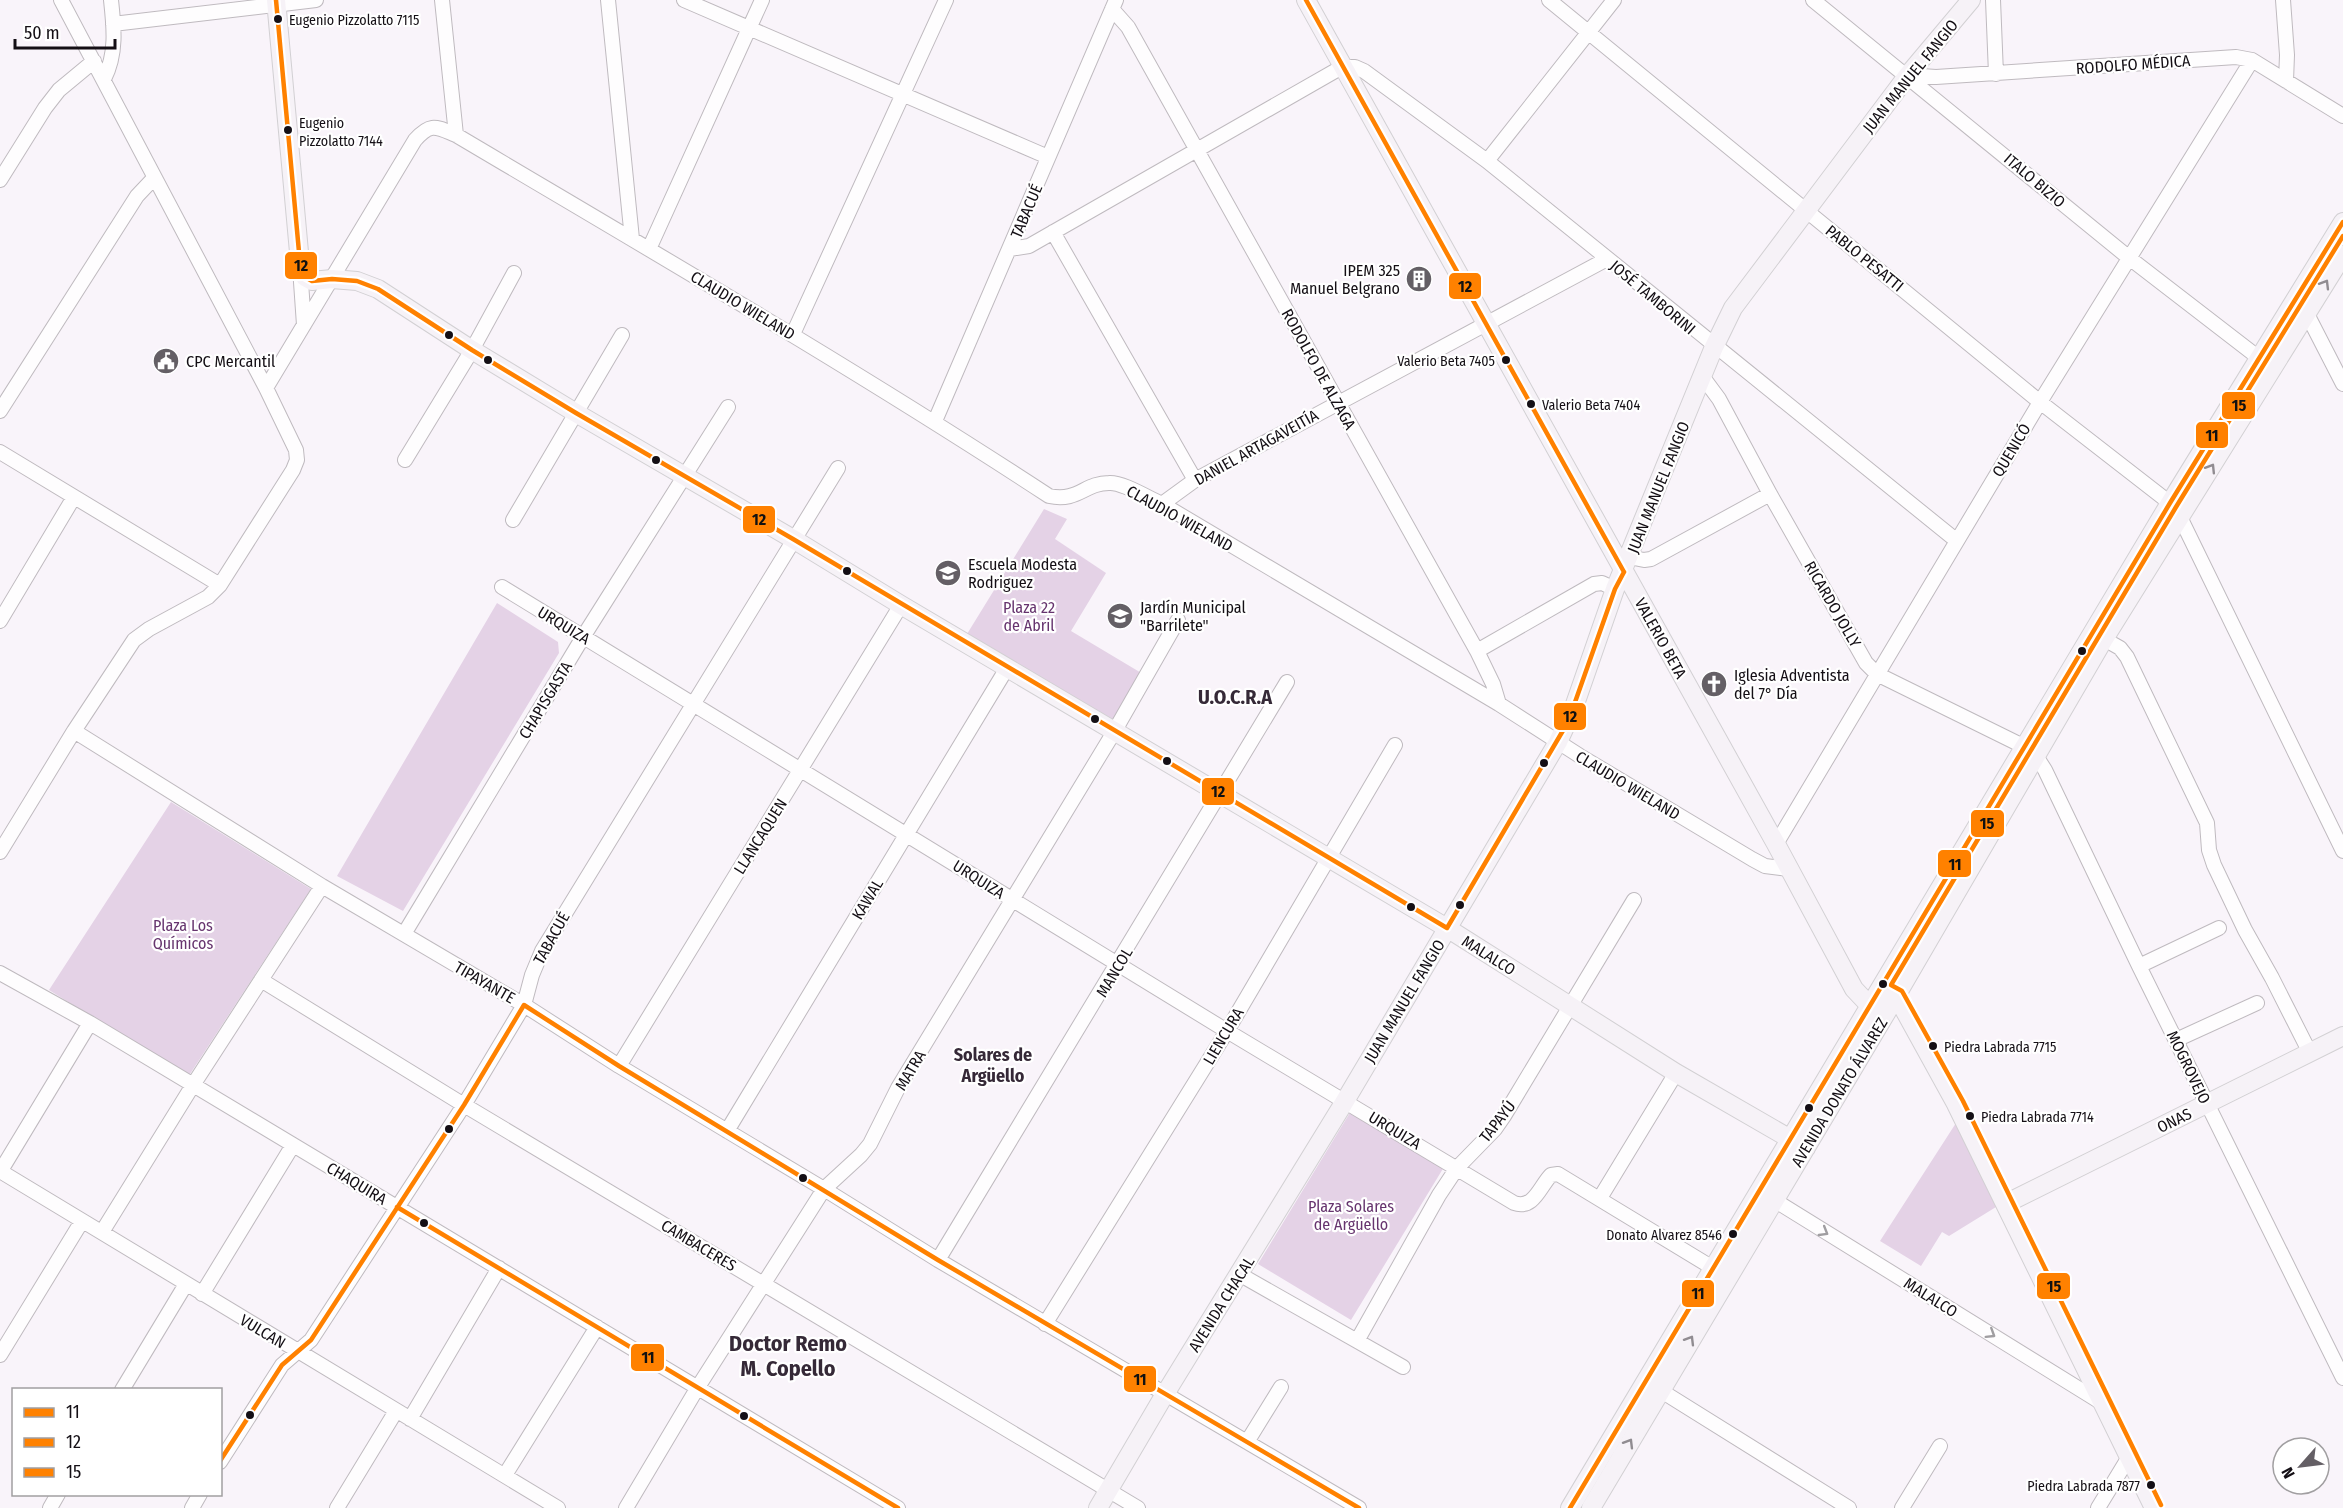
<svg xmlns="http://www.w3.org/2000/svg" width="2343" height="1508" viewBox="0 0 2343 1508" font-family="'Fira Sans Condensed',sans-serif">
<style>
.green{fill:#e4d2e6}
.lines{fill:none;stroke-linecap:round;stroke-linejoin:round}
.minor-casing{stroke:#bfbabf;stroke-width:16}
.major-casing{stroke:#d2d0d3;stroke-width:20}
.minor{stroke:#fefdfe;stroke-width:14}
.major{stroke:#f6f2f7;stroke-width:18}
.bus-1-casing{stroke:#fff;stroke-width:9}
.bus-2-casing{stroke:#fff;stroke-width:9}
.bus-3-casing{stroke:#fff;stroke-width:9}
.bus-1{stroke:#ff8100;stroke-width:4.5}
.bus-2{stroke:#ff8100;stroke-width:4.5}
.bus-3{stroke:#ff8100;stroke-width:4.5}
.oneway{stroke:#908c91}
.oneway2{stroke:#a09ea1}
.bus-dot{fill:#140f15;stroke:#fff;stroke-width:2}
.labels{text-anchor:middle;stroke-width:4.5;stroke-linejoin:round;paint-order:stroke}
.bus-label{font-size:14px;fill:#140f15;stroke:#fff;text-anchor:start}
.street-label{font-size:16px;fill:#140f15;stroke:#fff}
.poi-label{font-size:16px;fill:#140f15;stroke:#fff;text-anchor:start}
.park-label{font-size:16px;fill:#66346e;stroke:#fff}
.neighbourhood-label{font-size:18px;font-weight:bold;fill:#352937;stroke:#fff}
.quarter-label{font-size:20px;font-weight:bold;fill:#352937;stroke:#fff}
.district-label{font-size:22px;font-weight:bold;fill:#352937;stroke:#fff}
.line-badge{stroke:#fff;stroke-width:2}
.pale-badge-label{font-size:16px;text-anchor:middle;font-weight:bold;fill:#111}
</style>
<rect width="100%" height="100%" fill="#f9f4fa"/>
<path class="green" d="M 1044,509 L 1067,519 L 1055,539 L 1106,573 L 1071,631 L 1143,674 L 1113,721 L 967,634 Z
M 497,603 L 558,642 L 559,653 L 403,911 L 337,876 Z
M 171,802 L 311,889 L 188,1077 L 49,990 Z
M 1351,1111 L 1444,1167 L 1351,1320 L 1258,1264 Z
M 1956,1123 L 1996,1207 L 1949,1236 L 1942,1232 L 1921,1266 L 1880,1241 Z"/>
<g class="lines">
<defs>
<path id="minor" d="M 442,0 L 456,135
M 608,0 L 632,239
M 684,0 L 1048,157
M 1549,0 L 2040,402 L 2170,503 L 2180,517 L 2343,851
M 1813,0 L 2128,257 L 2259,358
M 1993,0 L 1996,74
M 2283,0 L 2287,55 L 2286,81
M 1112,9 L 1128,27 L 1477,651 L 1493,684 L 1499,704
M 113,24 L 316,0
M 1908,75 L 1936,77 L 2236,57 L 2252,60 L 2343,116
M 104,79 C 117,54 114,27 111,0
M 1487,161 L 1614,0
M 0,180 L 45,108 L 59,90 L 94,61
M 1053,232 L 1195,480
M 649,249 L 762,0
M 1010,249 L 1029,246 L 1342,67 L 1355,67 L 1364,71 L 1487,161 L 1957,541
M 300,268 L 304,325
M 2307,314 L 2343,384
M 793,334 L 946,0
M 1702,376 L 1719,399 L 1770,494 L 1866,663 L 1877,674 L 1885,678 L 2025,747 L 2036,756 L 2045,770 L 2139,966 L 2343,1378
M 266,388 L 415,140 C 431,122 436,127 456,135 C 655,253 855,369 1049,496 C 1079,502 1084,483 1109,483 C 1123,482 1148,498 1162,504 L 1499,704 L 1580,756 L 1752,859 L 1765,866 L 1789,869
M 0,411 L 137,196 L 154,178
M 935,421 L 1116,0
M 0,452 L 220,585
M 405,460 L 472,350 L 514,273
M 1162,504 L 1195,480 L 1607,259
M 513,520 L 622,335
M 1629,557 L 1644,560 L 1651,559 L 1770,494
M 502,587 L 1227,1031 L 1514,1203 C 1534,1210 1540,1186 1551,1175 L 1558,1174 L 1713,1268
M 0,621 L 74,497
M 2104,639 L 2120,648 L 2127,657 L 2207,823 L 2209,850 L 2214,865 L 2245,930 L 2272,978 L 2310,1053
M 1477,651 L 1594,584 L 1602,583 L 1615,589
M 74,731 L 322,886 L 524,1005 L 619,1066 L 824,1189 L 938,1260 L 1359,1508
M 1776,844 L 2040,402 L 2252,60
M 0,852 L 74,731 L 134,640 L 149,629 L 208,597 L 220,585 L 293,470 L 297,460 L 296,450 L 266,388 L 61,0
M 404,934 L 583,637 L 728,407
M 2139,966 L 2219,928
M 0,973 L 90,1023 L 898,1508
M 261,980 L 464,1105 L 1138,1508
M 2176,1040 L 2257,1003
M 619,1066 L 901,605
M 727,1131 L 1007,668
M 0,1171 L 558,1508
M 0,1172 L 90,1023
M 1766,1195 L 2102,1403
M 1600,1198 L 1676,1073
M 102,1232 L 193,1085 L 322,886
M 938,1260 L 1287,682
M 1239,1274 L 1403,1367
M 202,1294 L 293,1145
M 1045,1324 L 1227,1031 L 1395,745
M 1357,1341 L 1439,1195 L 1457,1168 L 1495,1129 L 1504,1116 L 1634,900
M 0,1355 L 82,1221
M 1655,1387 L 1849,1508
M 122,1390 L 186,1284
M 410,1419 L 499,1268
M 1247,1442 L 1281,1387
M 220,1462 L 282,1365 L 311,1340 L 464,1105 L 524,1005 L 532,975 L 542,951 L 838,468
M 505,1475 L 597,1327
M 50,1508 L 58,1494
M 192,1508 L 200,1494
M 337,1508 L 396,1411
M 626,1508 L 698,1387 L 824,1189 L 861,1155 L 870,1144 L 898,1088 L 1114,732 L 1178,620
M 1902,1508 L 1940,1446
M 2098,1508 L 2129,1457"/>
<path id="major" d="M 276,0 L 300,263 L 305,277 L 312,281 L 332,279 L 357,281 L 378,289 L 472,350 L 576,413 L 793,539 L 901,605 L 1447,928 L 1676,1073 L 1806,1148
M 1306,0 L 1776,844 L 1854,989 L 1871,1007 L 1879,1012
M 1887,992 L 1896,995 L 1956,1104 L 2154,1508
M 2005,1204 L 2343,1036
M 1098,1508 L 1165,1394 L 1342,1106 L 1558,742 L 1574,707 L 1615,589 L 1714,347 L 1733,308 L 1908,75 L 1971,0
M 1570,1508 L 2170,503 L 2343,222
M 1591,1508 L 1885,1015 L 2104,639 L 2343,255"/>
</defs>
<use href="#minor" class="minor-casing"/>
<use href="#major" class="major-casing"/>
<use href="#minor" class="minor"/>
<use href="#major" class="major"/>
<defs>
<path id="bus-1" d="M 397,1207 L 898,1508
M 220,1461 L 282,1365 L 311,1340 L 464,1105 L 524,1005 L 619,1066 L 938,1260 L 1359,1508
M 1570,1508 L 2170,503 L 2343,222"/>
<path id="bus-2" d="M 276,0 L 300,263 L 305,277 L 312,281 L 332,279 L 357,281 L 378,289 L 472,350 L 576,413 L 793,539 L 1447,928
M 1306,0 L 1624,572
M 1447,928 L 1568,722 L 1615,589 L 1624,572"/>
<path id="bus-3" d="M 2161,1505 L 1963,1101 L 1902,991 L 1891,985 L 2176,507 L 2343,236"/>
</defs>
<use href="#bus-1" class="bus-1-casing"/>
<use href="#bus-2" class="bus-2-casing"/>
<use href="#bus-3" class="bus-3-casing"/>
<use href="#bus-1" class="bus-1"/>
<use href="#bus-2" class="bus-2"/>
<use href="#bus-3" class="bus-3"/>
</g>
<defs><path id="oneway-chevron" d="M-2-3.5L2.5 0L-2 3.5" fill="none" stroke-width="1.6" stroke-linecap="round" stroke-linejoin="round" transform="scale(1.5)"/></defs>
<g class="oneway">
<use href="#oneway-chevron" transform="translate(2325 284) rotate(-59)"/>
<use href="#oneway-chevron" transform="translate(2211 468) rotate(-58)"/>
<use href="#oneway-chevron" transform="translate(1690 1340) rotate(-59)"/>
<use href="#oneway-chevron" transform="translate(1629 1443) rotate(-59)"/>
</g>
<g class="oneway2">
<use href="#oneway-chevron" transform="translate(1824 1232) rotate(31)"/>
<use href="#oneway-chevron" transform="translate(1991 1334) rotate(32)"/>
</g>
<defs>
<symbol id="building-disc" viewBox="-11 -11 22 22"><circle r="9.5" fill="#645f65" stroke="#fff"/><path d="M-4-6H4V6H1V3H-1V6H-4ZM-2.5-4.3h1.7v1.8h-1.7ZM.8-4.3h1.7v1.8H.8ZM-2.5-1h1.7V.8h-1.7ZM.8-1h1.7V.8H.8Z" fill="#fff"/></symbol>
<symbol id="civic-disc" viewBox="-11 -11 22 22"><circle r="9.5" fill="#645f65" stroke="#fff"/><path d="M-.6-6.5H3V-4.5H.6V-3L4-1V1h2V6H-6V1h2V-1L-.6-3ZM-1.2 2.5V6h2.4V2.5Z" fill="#fff"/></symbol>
<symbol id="school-disc" viewBox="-11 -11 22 22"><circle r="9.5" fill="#645f65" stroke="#fff"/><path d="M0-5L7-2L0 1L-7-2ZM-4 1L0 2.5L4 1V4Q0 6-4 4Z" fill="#fff"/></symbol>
<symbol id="church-disc" viewBox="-11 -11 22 22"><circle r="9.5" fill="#645f65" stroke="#fff"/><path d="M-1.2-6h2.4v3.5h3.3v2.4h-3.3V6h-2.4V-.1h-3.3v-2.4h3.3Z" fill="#fff"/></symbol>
</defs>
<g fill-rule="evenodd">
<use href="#building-disc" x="1404" y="264" width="30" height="30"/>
<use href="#civic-disc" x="151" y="346" width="30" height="30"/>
<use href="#school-disc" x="933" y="558" width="30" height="30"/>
<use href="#school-disc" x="1105" y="601" width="30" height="30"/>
<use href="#church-disc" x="1699" y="669" width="30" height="30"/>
</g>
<g class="bus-dot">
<circle cx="278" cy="19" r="5"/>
<circle cx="288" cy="130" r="5"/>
<circle cx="449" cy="335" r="5"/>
<circle cx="488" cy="360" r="5"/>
<circle cx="1506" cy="360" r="5"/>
<circle cx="1531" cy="404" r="5"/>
<circle cx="656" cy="460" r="5"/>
<circle cx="847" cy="571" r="5"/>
<circle cx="2082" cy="651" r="5"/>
<circle cx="1095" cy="719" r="5"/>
<circle cx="1167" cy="761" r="5"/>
<circle cx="1544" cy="763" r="5"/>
<circle cx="1460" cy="905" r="5"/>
<circle cx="1411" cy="907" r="5"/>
<circle cx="1883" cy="984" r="5"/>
<circle cx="1933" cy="1046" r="5"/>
<circle cx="1809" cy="1108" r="5"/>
<circle cx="1970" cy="1116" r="5"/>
<circle cx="449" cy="1129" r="5"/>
<circle cx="803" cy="1178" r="5"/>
<circle cx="424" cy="1223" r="5"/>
<circle cx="1733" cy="1234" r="5"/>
<circle cx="250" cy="1415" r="5"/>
<circle cx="744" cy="1416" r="5"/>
<circle cx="2151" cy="1485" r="5"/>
</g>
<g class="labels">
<g class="bus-label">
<text x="289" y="25">Eugenio Pizzolatto 7115</text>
<text x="299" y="128">Eugenio<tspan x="299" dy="18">Pizzolatto 7144</tspan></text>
<text x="1495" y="366" text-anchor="end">Valerio Beta 7405</text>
<text x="1542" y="410">Valerio Beta 7404</text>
<text x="1944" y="1052">Piedra Labrada 7715</text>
<text x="1981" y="1122">Piedra Labrada 7714</text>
<text x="1722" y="1240" text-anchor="end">Donato Alvarez 8546</text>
<text x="2140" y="1491" text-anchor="end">Piedra Labrada 7877</text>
</g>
<g class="street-label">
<text transform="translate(2133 64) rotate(-4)" y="6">RODOLFO MÉDICA</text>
<text transform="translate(1910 76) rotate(-51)" y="6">JUAN MANUEL FANGIO</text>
<text transform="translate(2035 180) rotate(40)" y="6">ITALO BIZIO</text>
<text transform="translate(1026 211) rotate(-67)" y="6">TABACUÉ</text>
<text transform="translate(1865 258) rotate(39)" y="6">PABLO PESATTI</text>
<text transform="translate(1653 297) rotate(40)" y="6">JOSÉ TAMBORINI</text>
<text transform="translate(743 305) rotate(31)" y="6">CLAUDIO WIELAND</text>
<text transform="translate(1319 369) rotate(61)" y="6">RODOLFO DE ALZAGA</text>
<text transform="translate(1256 447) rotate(-29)" y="6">DANIEL ARTAGAVEITÍA</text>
<text transform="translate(2011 450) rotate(-59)" y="6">QUENICÓ</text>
<text transform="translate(1658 487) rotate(-68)" y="6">JUAN MANUEL FANGIO</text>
<text transform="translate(1180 518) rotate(29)" y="6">CLAUDIO WIELAND</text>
<text transform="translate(1833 604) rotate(60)" y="6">RICARDO JOLLY</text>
<text transform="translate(564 625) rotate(31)" y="6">URQUIZA</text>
<text transform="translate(1661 638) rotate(61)" y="6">VALERIO BETA</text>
<text transform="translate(545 700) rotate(-59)" y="6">CHAPISGASTA</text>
<text transform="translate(1628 785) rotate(31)" y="6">CLAUDIO WIELAND</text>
<text transform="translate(760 836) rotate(-58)" y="6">LLANCAQUEN</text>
<text transform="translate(979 879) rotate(32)" y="6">URQUIZA</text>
<text transform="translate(867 899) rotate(-59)" y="6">KAWAL</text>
<text transform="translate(551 938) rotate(-61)" y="6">TABACUÉ</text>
<text transform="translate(1489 955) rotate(32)" y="6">MALALCO</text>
<text transform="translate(1114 972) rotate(-59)" y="6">MANCOL</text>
<text transform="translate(485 982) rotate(30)" y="6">TIPAYANTE</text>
<text transform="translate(1404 1001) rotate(-59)" y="6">JUAN MANUEL FANGIO</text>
<text transform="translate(1223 1036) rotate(-59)" y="6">LIENCURA</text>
<text transform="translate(2189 1067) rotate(64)" y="6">MOGROVEJO</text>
<text transform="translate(910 1070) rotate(-59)" y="6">MATRA</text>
<text transform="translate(1839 1092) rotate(-59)" y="6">AVENIDA DONATO ÁLVAREZ</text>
<text transform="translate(2174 1120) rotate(-26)" y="6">ONAS</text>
<text transform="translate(1497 1121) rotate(-52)" y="6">TAPAYÚ</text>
<text transform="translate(1395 1130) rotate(31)" y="6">URQUIZA</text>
<text transform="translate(357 1183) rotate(31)" y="6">CHAQUIRA</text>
<text transform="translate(699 1245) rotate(31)" y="6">CAMBACERES</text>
<text transform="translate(1931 1297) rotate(32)" y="6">MALALCO</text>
<text transform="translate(1221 1304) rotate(-58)" y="6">AVENIDA CHACAL</text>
<text transform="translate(263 1331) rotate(31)" y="6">VULCAN</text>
</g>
<g class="poi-label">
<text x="1400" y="276" text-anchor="end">IPEM 325<tspan x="1400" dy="18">Manuel Belgrano</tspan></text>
<text x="186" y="367">CPC Mercantil</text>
<text x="968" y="570">Escuela Modesta<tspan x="968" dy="18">Rodriguez</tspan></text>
<text x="1140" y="613">Jardín Municipal<tspan x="1140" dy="18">"Barrilete"</tspan></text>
<text x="1734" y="681">Iglesia Adventista<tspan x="1734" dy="18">del 7° Día</tspan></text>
</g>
<g class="park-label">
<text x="1029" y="613">Plaza 22<tspan x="1029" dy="18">de Abril</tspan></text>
<text x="183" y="931">Plaza Los<tspan x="183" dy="18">Químicos</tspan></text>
<text x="1351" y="1212">Plaza Solares<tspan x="1351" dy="18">de Argüello</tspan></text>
</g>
<g class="neighbourhood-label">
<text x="993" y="1061">Solares de<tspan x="993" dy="21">Argüello</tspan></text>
</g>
<g class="quarter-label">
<text x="1235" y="704">U.O.C.R.A</text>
</g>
<g class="district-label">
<text x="788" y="1351">Doctor Remo<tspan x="788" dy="25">M. Copello</tspan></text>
</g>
</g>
<g class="line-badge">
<rect x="284" y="251" width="34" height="29" rx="6" fill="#ff8100"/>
<rect x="1448" y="272" width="34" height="28" rx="6" fill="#ff8100"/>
<rect x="2221" y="391" width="35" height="29" rx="6" fill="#ff8100"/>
<rect x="2195" y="421" width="34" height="28" rx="6" fill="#ff8100"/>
<rect x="742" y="505" width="34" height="29" rx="6" fill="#ff8100"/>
<rect x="1553" y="702" width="34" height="29" rx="6" fill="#ff8100"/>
<rect x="1201" y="777" width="34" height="29" rx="6" fill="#ff8100"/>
<rect x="1970" y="809" width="35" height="29" rx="6" fill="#ff8100"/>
<rect x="1937" y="849" width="35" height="29" rx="6" fill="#ff8100"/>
<rect x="2036" y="1272" width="35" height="28" rx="6" fill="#ff8100"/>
<rect x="1681" y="1279" width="34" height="29" rx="6" fill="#ff8100"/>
<rect x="630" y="1343" width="35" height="29" rx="6" fill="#ff8100"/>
<rect x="1123" y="1365" width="34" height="28" rx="6" fill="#ff8100"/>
</g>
<g class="pale-badge-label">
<text x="301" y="271">12</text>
<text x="1465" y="292">12</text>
<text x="2239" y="411">15</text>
<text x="2212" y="441">11</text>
<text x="759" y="525">12</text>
<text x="1570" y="722">12</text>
<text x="1218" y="797">12</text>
<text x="1987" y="829">15</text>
<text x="1955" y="870">11</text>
<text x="2054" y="1292">15</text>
<text x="1698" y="1299">11</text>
<text x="648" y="1363">11</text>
<text x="1140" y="1385">11</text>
</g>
<rect x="12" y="1388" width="210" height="108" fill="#ffffff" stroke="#a19fa1" stroke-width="1.5"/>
<rect x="24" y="1408" width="30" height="9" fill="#ff8100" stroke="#a19fa1" stroke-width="1.5"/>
<text x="66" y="1418" font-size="18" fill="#140f15">11</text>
<rect x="24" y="1438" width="30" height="9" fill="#ff8100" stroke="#a19fa1" stroke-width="1.5"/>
<text x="66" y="1448" font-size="18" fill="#140f15">12</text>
<rect x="24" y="1468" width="30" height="9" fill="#ff8100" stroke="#a19fa1" stroke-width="1.5"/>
<text x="66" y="1478" font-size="18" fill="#140f15">15</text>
<g transform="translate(2301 1466) rotate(242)"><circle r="28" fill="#ffffff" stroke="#a19fa1" stroke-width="1.5"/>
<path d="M0-4.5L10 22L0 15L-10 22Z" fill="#645f65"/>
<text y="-9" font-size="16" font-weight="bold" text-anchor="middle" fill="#140f15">N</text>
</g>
<path d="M15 39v9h100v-9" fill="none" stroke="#140f15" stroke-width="3"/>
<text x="24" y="39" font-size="18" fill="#140f15" stroke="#ffffff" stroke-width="4.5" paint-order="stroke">50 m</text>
</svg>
